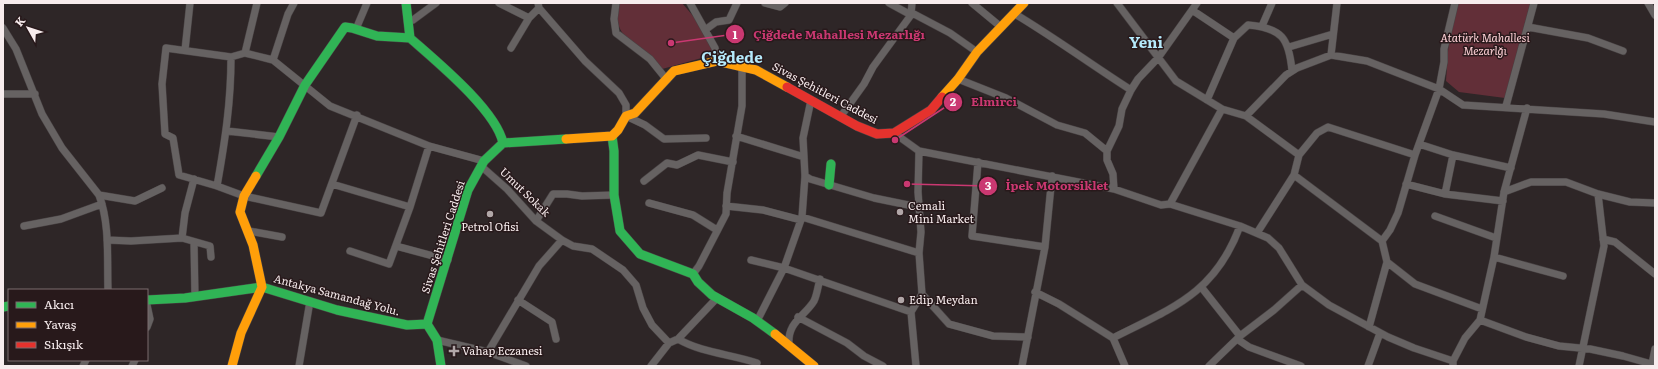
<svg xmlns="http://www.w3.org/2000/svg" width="1658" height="369" viewBox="0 0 1658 369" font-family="Literata,serif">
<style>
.green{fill:#622f38}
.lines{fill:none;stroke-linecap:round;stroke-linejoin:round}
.street-casing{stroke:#494344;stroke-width:8}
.fast-casing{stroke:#494344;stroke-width:10}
.slow-casing{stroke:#494344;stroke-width:10}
.jam-casing{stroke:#494344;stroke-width:10}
.street{stroke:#666262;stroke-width:7}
.fast{stroke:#30b455;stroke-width:9}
.slow{stroke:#ff9f0a;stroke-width:9}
.jam{stroke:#e5322d;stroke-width:9}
.poi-dot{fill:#b1a7a8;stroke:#28191b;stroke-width:1.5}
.labels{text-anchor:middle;stroke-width:3;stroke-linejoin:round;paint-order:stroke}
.park-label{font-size:11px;font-style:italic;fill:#fed1d6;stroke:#28191b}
.street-label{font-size:11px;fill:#f7eced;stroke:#28191b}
.poi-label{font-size:11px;fill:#f7eced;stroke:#28191b;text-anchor:start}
.district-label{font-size:15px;font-weight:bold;fill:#b5eafc;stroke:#28191b}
.leader{fill:none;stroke:#ca3871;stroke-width:1.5}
.callout-dot{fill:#ca3871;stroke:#28191b;stroke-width:1.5}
.mark-label{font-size:12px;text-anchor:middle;font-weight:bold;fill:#fff}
.callout-label{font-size:12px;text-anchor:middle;font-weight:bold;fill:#ca3871;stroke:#28191b;stroke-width:3;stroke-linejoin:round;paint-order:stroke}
</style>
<rect width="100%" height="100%" fill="#2e2627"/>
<path class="green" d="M 620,3 L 682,3 L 705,30 L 716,54 L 655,71 C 653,67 651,61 648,57 C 631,35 611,38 620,3 Z
M 1457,3 L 1537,3 L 1505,98 L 1459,92 L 1446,81 L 1449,37 Z"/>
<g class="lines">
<defs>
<path id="street" d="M 499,3 L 529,18
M 538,3 L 539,8 L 585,61 L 619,93 L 626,105 L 626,116 L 645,125 L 664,139 L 706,138
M 616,3 L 614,19 L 616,33 L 650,59 L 667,80
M 690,3 L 715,48 L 717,61
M 765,3 L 780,7 L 785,3
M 889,3 L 911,15 L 914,14 L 950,33 L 977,52
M 972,3 L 1001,27
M 1117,3 L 1176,81 L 1222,109 L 1246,116 L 1299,155
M 1648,3 L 1655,15
M 1192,10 L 1234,38
M 1015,14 C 1055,38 1092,65 1131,90
M 408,21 L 413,20 L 436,3
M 1262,26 L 1272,3
M 1528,27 L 1588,38 L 1623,51
M 3,28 L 16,49 L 42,114 L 62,148 L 99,195 C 110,224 107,259 108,290
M 356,29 L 367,3
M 705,30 L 716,22 L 729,20 L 737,3
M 1289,47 L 1333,34
M 511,48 L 529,18 L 539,8
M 185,50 L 190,3
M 245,53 L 257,3
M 1331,55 L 1337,3
M 273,60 L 288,14 L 294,3
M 958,79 L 1006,98 L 1057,125 L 1085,133 L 1107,151
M 3,94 L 35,94
M 1207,100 L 1234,38 L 1248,25 C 1282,28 1289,38 1292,71
M 1506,106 L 1534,3
M 357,115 L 321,213 L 244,196 L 217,186 L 179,175 L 173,138 L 165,134 L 162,84 L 166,48 L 231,57 L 245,53 L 273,60 L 330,106 L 429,146 L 484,161
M 841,116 L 864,84 L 873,67 L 911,15 L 912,3
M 1246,116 L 1286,75 L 1297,68 L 1331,55 L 1367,61 L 1439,89 L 1463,105 L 1604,114 L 1655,122
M 227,131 L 279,137
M 894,133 L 919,151 L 918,192 L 921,232 L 919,253 L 922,294 L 911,312 L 916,366
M 736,136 L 804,157 L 805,176 L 802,217 L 784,268 L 911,312
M 1419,144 L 1453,155 L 1511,168
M 919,151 L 1114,189 L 1161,205 L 1170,204 L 1240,226 L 1268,238 L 1279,248 L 1302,285 L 1329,305 L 1388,337 L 1414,348 L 1453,361 L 1453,366
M 804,157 L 803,138 L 811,100
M 978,162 L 972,236 L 1045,247
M 481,166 L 507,189 L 536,221 L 562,240 L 573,246 L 592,249 L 623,270 L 636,285 L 643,308 L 652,325 L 669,343
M 1294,175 L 1382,241 L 1387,262 L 1369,327
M 805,176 L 810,179 L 874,198 L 918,207
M 644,181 L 667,163 L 677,165 L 698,155 L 733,162
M 332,184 L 410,207
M 1406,184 L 1445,194 L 1453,155
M 217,186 C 225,141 231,102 231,57
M 1114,189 L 1113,174 L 1107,160 L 1107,151 L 1119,126 L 1122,109 L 1131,90 L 1138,79 L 1158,58 L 1197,3
M 1504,192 L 1531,182 L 1566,182 L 1598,194 L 1630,202 L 1655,203
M 1445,194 L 1503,201
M 99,195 L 135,201 L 162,188
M 649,203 L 693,215 L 717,230
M 1170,204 L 1222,109
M 726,206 L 763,210 L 801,220
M 1435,216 L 1496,238
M 802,217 L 919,253
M 536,221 L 553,194 L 567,194 L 582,196 L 614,195
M 24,226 L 61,219 L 102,204
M 249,231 L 282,237
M 1257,233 L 1294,175 L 1299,155 L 1317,133 L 1328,127 L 1415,155
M 182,238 L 210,246 L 211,257
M 1603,239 L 1615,242 L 1655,274
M 107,240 L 131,241 L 182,238 L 185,213 L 194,179
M 1382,241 L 1390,230 L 1398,213 L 1415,155 L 1439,89 L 1444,62 L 1444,49 L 1455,3
M 194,243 L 195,297
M 396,246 L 448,260
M 350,251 L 389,264 L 410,207 L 429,146
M 1494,257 L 1563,276
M 751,260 L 784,268 L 757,321
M 1387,262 L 1415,284 L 1482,309
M 693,274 L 699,266 L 726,214 L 727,193 L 742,106 L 742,66
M 1202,288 L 1240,336
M 1035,292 L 1059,304 L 1113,338 L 1125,366
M 922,294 L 949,324 L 993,336 L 1028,337
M 518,300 L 552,322 L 556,339
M 147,305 L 150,319 L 147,327
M 798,317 L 847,343 L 864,356 L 883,366
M 1480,320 L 1526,337 L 1559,346 L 1590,349 L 1623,356 L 1655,365
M 1113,338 C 1172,308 1215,294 1240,226
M 678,339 C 702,353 731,354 757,363
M 1237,339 L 1249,347 L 1301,366
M 437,340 L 488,352 L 526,366
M 789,345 C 787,322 805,316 814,301 C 817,295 818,286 820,279
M 488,352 L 539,266 L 562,240
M 1453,361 L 1465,338 L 1480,320 L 1494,257 L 1504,192 L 1527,108
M 1652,364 L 1655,349
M 83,366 L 86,360
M 132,366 L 135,360
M 299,366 L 310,301
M 651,366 L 669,343 L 678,339 L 716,299
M 1022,366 L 1045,247 L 1052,176
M 1209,366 L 1240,336 L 1274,310 L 1302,285
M 1368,366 L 1380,333
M 1579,366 L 1604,246 L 1598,194"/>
<path id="fast" d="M 406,3 L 410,38 C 436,61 496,110 503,143
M 612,136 L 614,151 L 614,195 L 620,231 L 640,254 L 693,274 L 698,282 L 712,295 L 753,318 L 775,334
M 256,176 L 279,137 L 305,85 L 345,27 L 352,28 L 377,36 L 410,38
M 829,185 L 831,164
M 147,300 L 185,298 L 262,287 L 337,310 L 407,325 L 427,324
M 3,307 L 9,306
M 427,324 L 468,190 L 484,161 L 503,143 L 566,139
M 427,324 L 437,340 L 441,366"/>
<path id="slow" d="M 942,97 L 958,79 L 977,52 L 1024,3
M 566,139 L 612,136 L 618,130 L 626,116 L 635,113 L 674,71 L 717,61 L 756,70 L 787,87
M 775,334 L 814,366
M 232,366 L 241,333 L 262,287 L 253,245 L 240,212 L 244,196 L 256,176"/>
<path id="jam" d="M 787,87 L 857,126 L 877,134 L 894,133 L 931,110 L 942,97"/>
</defs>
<use href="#street" class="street-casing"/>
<use href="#fast" class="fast-casing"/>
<use href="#slow" class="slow-casing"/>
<use href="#jam" class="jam-casing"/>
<use href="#street" class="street"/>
<use href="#fast" class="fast"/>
<use href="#slow" class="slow"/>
<use href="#jam" class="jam"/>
</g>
<g class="poi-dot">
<circle cx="900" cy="212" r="4"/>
<circle cx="490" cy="214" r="4"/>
<circle cx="901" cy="300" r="4"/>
<path d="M452 345h4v4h4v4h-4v4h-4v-4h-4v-4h4z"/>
</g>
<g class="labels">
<g class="park-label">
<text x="1485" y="42">Atatürk Mahallesi<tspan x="1485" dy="13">Mezarlğı</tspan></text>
</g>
<g class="street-label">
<text transform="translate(825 93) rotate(28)" y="4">Sivas Şehitleri Caddesi</text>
<text transform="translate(525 192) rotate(44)" y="4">Umut Sokak</text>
<text transform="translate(443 237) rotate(-72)" y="4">Sivas Şehitleri Caddesi</text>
<text transform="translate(337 295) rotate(15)" y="4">Antakya Samandağ Yolu.</text>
</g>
<g class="poi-label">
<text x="908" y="210">Cemali<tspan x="908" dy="13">Mini Market</tspan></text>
<text x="490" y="231" text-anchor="middle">Petrol Ofisi</text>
<text x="909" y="304">Edip Meydan</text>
<text x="462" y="355">Vahap Eczanesi</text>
</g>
<g class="district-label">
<text x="1146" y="48">Yeni</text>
<text x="732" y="63">Çiğdede</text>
</g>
</g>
<path class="leader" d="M671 43L735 34M895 140L953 102M907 184L988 186"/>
<g class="callout-dot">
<circle cx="671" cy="43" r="4"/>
<circle cx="895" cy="140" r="4"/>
<circle cx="907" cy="184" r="4"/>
<circle cx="735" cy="34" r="10"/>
<circle cx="953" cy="102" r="10"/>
<circle cx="988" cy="186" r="10"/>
</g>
<g class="mark-label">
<text x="735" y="39">1</text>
<text x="953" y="106">2</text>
<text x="988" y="190">3</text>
</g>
<g class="callout-label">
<text x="839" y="39">Çiğdede Mahallesi Mezarlığı</text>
<text x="994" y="106">Elmirci</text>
<text x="1057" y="190">İpek Motorsiklet</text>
</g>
<rect width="1658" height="369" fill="none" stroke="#f7eced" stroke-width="8"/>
<rect x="8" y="289" width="140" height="72" fill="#28191b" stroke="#7b6d6f"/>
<rect x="16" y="302" width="20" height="6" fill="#30b455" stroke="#7b6d6f"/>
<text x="44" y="309" font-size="12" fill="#f7eced">Akıcı</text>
<rect x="16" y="322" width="20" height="6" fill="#ff9f0a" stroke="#7b6d6f"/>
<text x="44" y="329" font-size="12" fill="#f7eced">Yavaş</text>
<rect x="16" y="342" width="20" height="6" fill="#e5322d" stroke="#7b6d6f"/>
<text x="44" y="349" font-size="12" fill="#f7eced">Sıkışık</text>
<g transform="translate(28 28) rotate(309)" stroke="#28191b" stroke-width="3" paint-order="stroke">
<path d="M0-3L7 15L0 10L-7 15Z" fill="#f7eced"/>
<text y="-6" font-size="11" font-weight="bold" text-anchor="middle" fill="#f7eced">K</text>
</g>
</svg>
